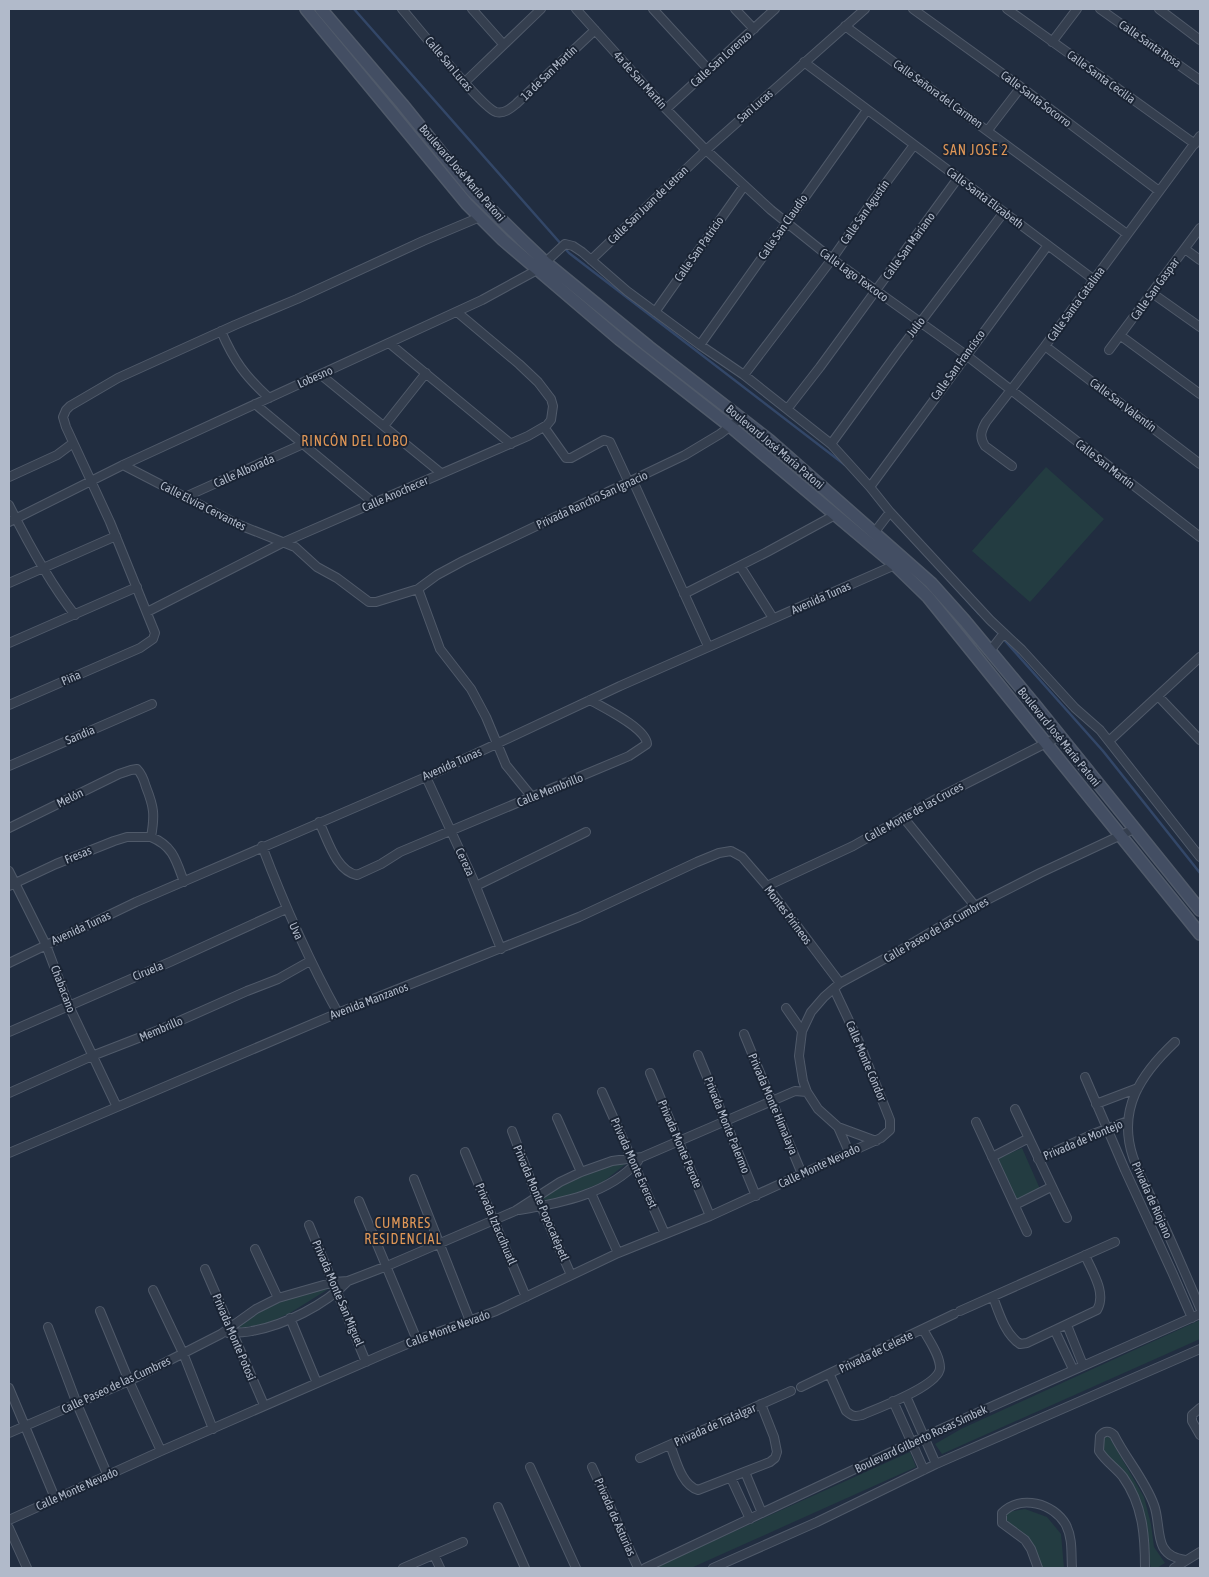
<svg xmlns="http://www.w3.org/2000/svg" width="1209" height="1577" viewBox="0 0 1209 1577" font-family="'Asap Condensed',sans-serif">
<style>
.green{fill:#233c41}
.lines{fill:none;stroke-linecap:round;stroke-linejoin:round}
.stream{stroke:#334768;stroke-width:2.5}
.street-casing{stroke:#505a6a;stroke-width:10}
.secondary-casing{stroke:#505a6a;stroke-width:14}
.street{stroke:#353f4f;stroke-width:8}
.secondary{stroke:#434e63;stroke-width:11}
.labels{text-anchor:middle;stroke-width:4;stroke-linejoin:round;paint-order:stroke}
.street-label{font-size:12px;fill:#b1baca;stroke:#1a2434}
.neighbourhood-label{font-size:14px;letter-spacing:1px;fill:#e09757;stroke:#1a2434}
</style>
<rect width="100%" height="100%" fill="#212d40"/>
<path class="green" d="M 1046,467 L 1104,519 L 1030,602 L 972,551 Z
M 1022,1148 L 1040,1189 L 1015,1200 L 997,1159 Z
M 627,1163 L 603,1182 L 570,1196 L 539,1201 L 566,1182 L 601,1167 Z
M 330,1288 L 290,1313 L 268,1323 L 236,1329 L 262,1309 L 285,1299 Z
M 1200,1320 L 1200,1339 L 942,1454 L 935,1444 L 961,1429 Z
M 1107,1433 L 1144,1497 L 1151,1524 L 1154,1547 L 1165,1563 L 1157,1568 L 1151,1568 L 1149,1559 L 1146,1523 L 1137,1497 L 1118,1466 L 1104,1451 L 1101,1438 Z
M 910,1452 L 916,1467 L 691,1568 L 653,1568 Z
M 1025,1509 L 1047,1517 L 1061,1534 L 1064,1568 L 1040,1568 L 1028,1539 L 1008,1527 L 1003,1519 L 1008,1512 Z"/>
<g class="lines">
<path class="stream" d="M 354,9 L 569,253 L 845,465
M 951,583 L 979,614
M 992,626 L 1103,751 L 1200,873"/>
<defs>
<path id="street" d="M 402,9 C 416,25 482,108 496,112 C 504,114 510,109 516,104 L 595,30
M 472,9 L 503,44
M 576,9 L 666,109 L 706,150 L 771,210 L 832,259 L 966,355 L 1200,537
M 653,9 L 709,70
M 735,9 L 754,29
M 913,9 L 1021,87 L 1159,191
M 1007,9 L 1195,144
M 1100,9 L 1200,80
M 1159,9 L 1200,40
M 845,26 L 1127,234
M 1052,42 L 1077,9
M 804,62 L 1093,279
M 465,82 L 541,9
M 666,109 L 775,9
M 988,130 L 1021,87
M 1185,249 L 1200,260
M 591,260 L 706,150 L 865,9
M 1152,293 L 1200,327
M 655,312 L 744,186
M 221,331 C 234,361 245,376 269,398
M 1121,336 L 1200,394
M 389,343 L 511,444
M 700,345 L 867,110
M 1045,346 L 1200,464
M 1109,350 L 1200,228
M 321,375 L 441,473
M 744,375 L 832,259 L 871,203 L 914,145
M 255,404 L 375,504
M 788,408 L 820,367 L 958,178
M 384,426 L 426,373
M 544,427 L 566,458 L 571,458 L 604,440 L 610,442 L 629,483
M 831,444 L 898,352 L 1004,212
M 123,465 L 237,524 L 295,547 L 317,567 L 337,578 L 369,602 L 376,602 L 418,589
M 1012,466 L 985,446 C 979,437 981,431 986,422 L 1045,346 L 1200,136
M 9,477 L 57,455 L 73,443
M 633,481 L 708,646
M 870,487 L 1048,245
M 185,497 L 303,444
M 9,505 C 28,543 49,582 75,615
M 9,522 L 123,465 L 482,300 L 537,270 L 565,244 L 573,246 L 582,252 L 627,291 L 700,345 L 744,375 L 831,444 L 870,487 L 890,512 L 990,620 L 1022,650 L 1075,708 L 1100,730 L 1200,857
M 874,533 L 890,512
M 740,566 L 773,618
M 9,583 L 116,536
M 684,594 L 767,552 L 835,515
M 147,612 L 284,542 L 528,436 L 547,425 L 551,420 L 553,406 L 551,399 L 538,382 L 519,364 L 457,312
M 9,643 L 137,587
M 990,651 L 1004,633
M 1158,696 L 1200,740
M 9,705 L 140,648 L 153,639 L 155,633 L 110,522 L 66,427 L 63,417 L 66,410 L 70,406 L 118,378 L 235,325 L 297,299 L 423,241 L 480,217
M 1109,741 L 1200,657
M 9,766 L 152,704
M 426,777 L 473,879 L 501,949
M 532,797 L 506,765 L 486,717 L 471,689 L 440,649 L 418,589 L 437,575 L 463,561 L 685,455 L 720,434 L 741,418
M 903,817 L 975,906
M 319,822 C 328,840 336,871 357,875 L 381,864 L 400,852 L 629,756 L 647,744 C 646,728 604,708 590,700
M 9,828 L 119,774 L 131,770 L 137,769 C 142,774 144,780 146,787 C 154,807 155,815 151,837 C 173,846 176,860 184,882
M 262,846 C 284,904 308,959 338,1013
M 9,871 L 46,945 L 69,1006 L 117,1107
M 9,886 L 56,864 L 114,841 L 127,837 L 151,837
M 476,886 L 586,832
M 767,886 L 853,846 L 934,800 L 1060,736
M 9,963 L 136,902 L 426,777 L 620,686 L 895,565
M 786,1008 L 802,1031
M 9,1032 L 170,962 L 286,909
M 744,1034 L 802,1174
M 1175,1042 C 1141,1074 1117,1109 1133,1157 C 1139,1175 1149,1192 1157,1210 C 1172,1242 1186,1275 1200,1308
M 698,1055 L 756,1196
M 650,1073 L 710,1216
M 1085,1077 L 1125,1170 L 1172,1272 L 1192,1318
M 602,1092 L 665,1234
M 9,1093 L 92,1056 L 159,1030 L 247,991 L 278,979 L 310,961
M 1096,1104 L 1138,1088
M 1015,1109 L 1067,1218
M 557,1118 L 581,1172
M 976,1122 L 1027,1232
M 838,1127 L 849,1152
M 512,1131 L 537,1197 L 571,1275
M 876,1141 L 838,1127 L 818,1109 L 807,1092 L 803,1081 L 799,1056 L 802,1031 L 811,1012 L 824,997 L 840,983 L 899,951 L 975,906 L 1040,873 L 1134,829
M 465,1152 L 526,1297
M 9,1153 L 338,1013 L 579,917 L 697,862 L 719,853 L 731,851 L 742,857 L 767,886 L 840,983
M 992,1157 L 1029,1138
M 1038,1159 L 1093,1134 L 1128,1121
M 414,1179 L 470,1321
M 591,1193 L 618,1253
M 359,1201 L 417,1340
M 1015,1205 L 1051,1187
M 519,1210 C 561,1203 609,1194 638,1161
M 309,1225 L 366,1362
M 255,1249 L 278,1298
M 205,1269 L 264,1405
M 153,1290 L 183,1353 L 213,1429
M 993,1297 C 999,1313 1005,1334 1020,1344 L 1027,1343 L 1097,1310 C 1107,1293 1092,1272 1085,1255
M 100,1311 L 129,1381 L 161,1451
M 960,1311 L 1115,1242
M 290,1318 L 317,1383
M 1067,1325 L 1083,1365
M 48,1327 L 77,1404 L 108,1476
M 1055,1331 L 1073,1369
M 228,1333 C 236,1332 244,1333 252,1331 C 285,1325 325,1305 348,1281
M 830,1375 L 846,1411 C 852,1416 854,1417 862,1415 C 878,1408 939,1386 940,1368 C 940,1355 929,1341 923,1329
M 801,1387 L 954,1314
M 9,1388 L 55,1498
M 906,1396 L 936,1464
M 893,1401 L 924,1470
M 1200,1408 L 1192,1415 L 1192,1421 L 1200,1435
M 9,1433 L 129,1381 L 221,1334 L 256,1309 L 278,1298 L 334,1282 L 348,1281 L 387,1266 L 515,1211 L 560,1182 L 581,1172 L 612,1161 L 642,1157 L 795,1091 L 807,1092
M 670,1445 C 676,1459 681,1485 698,1490 L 770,1462 L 775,1458 L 777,1452 L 774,1437 L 761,1404
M 640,1458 L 791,1391
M 530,1467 L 576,1568
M 592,1467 L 638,1568
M 745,1472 L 762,1513
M 731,1478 L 750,1519
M 498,1507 L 525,1568
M 9,1520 L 161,1451 L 386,1353 L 417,1340 L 496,1311 L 618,1253 L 710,1216 L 881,1138 L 890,1130 L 890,1120 L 859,1042 L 834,989
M 9,1528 L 27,1568
M 434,1555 L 440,1568
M 403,1568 L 463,1542
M 645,1568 L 923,1437 L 1200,1314
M 713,1568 L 817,1522 L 936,1464 L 1200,1349
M 1038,1568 L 1031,1549 L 1025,1540 L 1002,1523 L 1002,1513 C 1020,1494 1054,1503 1066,1525 C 1073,1539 1071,1554 1072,1568
M 1145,1568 C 1145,1536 1143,1505 1123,1477 C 1116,1468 1105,1461 1099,1451 L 1100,1436 C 1104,1431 1109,1430 1114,1435 C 1126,1459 1145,1480 1154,1505 C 1159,1518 1157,1535 1163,1547 C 1168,1556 1176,1558 1185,1560
M 1174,1568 L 1200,1552"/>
<path id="secondary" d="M 306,9 L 467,204 L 503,240 L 619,339 L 731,427 L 895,565 L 928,597 L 1200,934
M 321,9 L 402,104 L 472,191 L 524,242 L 545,262 L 649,347 L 769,440 L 931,583 L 965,621 L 1035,705 L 1200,910"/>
</defs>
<use href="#street" class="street-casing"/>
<use href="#secondary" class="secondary-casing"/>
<use href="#street" class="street"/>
<use href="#secondary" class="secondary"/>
</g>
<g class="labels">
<g class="street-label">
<text transform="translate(1150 44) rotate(35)" y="4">Calle Santa Rosa</text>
<text transform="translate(721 59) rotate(-42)" y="4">Calle San Lorenzo</text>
<text transform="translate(449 64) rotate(50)" y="4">Calle San Lucas</text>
<text transform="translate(549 73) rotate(-44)" y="4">1a de San Martín</text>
<text transform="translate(1101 77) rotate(36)" y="4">Calle Santa Cecilia</text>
<text transform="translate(640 80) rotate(48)" y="4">4a de San Martín</text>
<text transform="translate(938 94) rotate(36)" y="4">Calle Señora del Carmen</text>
<text transform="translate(1036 99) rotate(37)" y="4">Calle Santa Socorro</text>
<text transform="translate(755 106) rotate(-41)" y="4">San Lucas</text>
<text transform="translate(462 173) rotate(49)" y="4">Boulevard José María Patoni</text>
<text transform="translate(985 198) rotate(37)" y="4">Calle Santa Elizabeth</text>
<text transform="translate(648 205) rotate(-44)" y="4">Calle San Juan de Letran</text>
<text transform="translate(865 212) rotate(-55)" y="4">Calle San Agustín</text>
<text transform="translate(783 227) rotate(-55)" y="4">Calle San Claudio</text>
<text transform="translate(909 246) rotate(-54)" y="4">Calle San Mariano</text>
<text transform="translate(699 249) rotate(-55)" y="4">Calle San Patricio</text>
<text transform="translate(854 275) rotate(36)" y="4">Calle Lago Texcoco</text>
<text transform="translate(1155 289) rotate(-54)" y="4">Calle San Gaspar</text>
<text transform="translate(1076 304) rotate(-54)" y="4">Calle Santa Catalina</text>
<text transform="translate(916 327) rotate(-53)" y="4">Julio</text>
<text transform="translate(958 365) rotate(-54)" y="4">Calle San Francisco</text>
<text transform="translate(315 377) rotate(-24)" y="4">Lobesno</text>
<text transform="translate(1123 405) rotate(37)" y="4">Calle San Valentín</text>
<text transform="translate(775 447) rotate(40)" y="4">Boulevard José María Patoni</text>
<text transform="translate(1105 464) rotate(38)" y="4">Calle San Martín</text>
<text transform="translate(244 471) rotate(-24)" y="4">Calle Alborada</text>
<text transform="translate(395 494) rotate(-24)" y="4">Calle Anochecer</text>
<text transform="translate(592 500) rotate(-25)" y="4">Privada Rancho San Ignacio</text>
<text transform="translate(203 506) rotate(27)" y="4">Calle Elvira Cervantes</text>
<text transform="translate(821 598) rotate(-24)" y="4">Avenida Tunas</text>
<text transform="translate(71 678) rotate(-23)" y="4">Piña</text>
<text transform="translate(80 735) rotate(-23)" y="4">Sandia</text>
<text transform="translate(1059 737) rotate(51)" y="4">Boulevard José María Patoni</text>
<text transform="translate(452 764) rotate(-24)" y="4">Avenida Tunas</text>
<text transform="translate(550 790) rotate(-22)" y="4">Calle Membrillo</text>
<text transform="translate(70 798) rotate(-26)" y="4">Melón</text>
<text transform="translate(914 812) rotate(-29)" y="4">Calle Monte de las Cruces</text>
<text transform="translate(78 855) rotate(-22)" y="4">Fresas</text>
<text transform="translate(465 862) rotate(65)" y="4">Cereza</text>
<text transform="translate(788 915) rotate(53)" y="4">Montes Pirineos</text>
<text transform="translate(81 928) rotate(-25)" y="4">Avenida Tunas</text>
<text transform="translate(936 930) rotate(-30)" y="4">Calle Paseo de las Cumbres</text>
<text transform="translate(296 931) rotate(65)" y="4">Uva</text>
<text transform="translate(148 971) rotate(-22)" y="4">Ciruela</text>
<text transform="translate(63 989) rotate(69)" y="4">Chabacano</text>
<text transform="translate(369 1001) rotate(-21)" y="4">Avenida Manzanos</text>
<text transform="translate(161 1029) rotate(-23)" y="4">Membrillo</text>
<text transform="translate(866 1061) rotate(67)" y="4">Calle Monte Cóndor</text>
<text transform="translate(773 1104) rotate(67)" y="4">Privada Monte Himalaya</text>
<text transform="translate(727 1125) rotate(68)" y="4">Privada Monte Palermo</text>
<text transform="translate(1083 1140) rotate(-23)" y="4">Privada de Montejo</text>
<text transform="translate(680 1144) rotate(67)" y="4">Privada Monte Perote</text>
<text transform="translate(634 1163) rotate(66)" y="4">Privada Monte Everest</text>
<text transform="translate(819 1166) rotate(-25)" y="4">Calle Monte Nevado</text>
<text transform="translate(1152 1200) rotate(66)" y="4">Privada de Riojano</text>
<text transform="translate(541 1203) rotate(67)" y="4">Privada Monte Popocatépetl</text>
<text transform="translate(496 1224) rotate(67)" y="4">Privada Iztaccíhuatl</text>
<text transform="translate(338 1293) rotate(67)" y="4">Privada Monte San Miguel</text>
<text transform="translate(448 1329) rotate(-20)" y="4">Calle Monte Nevado</text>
<text transform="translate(234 1337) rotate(67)" y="4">Privada Monte Potosí</text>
<text transform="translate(876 1352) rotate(-26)" y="4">Privada de Celeste</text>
<text transform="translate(116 1385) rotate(-25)" y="4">Calle Paseo de las Cumbres</text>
<text transform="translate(715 1425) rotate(-24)" y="4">Privada de Trafalgar</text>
<text transform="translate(921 1439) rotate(-25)" y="4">Boulevard Gilberto Rosas Simbek</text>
<text transform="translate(77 1489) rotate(-24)" y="4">Calle Monte Nevado</text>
<text transform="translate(615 1517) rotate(66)" y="4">Privada de Asturias</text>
</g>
<g class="neighbourhood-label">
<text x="976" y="155">SAN JOSE 2</text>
<text x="355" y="446">RINCÓN DEL LOBO</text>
<text x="403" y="1228">CUMBRES<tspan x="403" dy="16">RESIDENCIAL</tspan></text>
</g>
</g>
<rect width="1209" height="1577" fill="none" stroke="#b1baca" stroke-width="20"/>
</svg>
